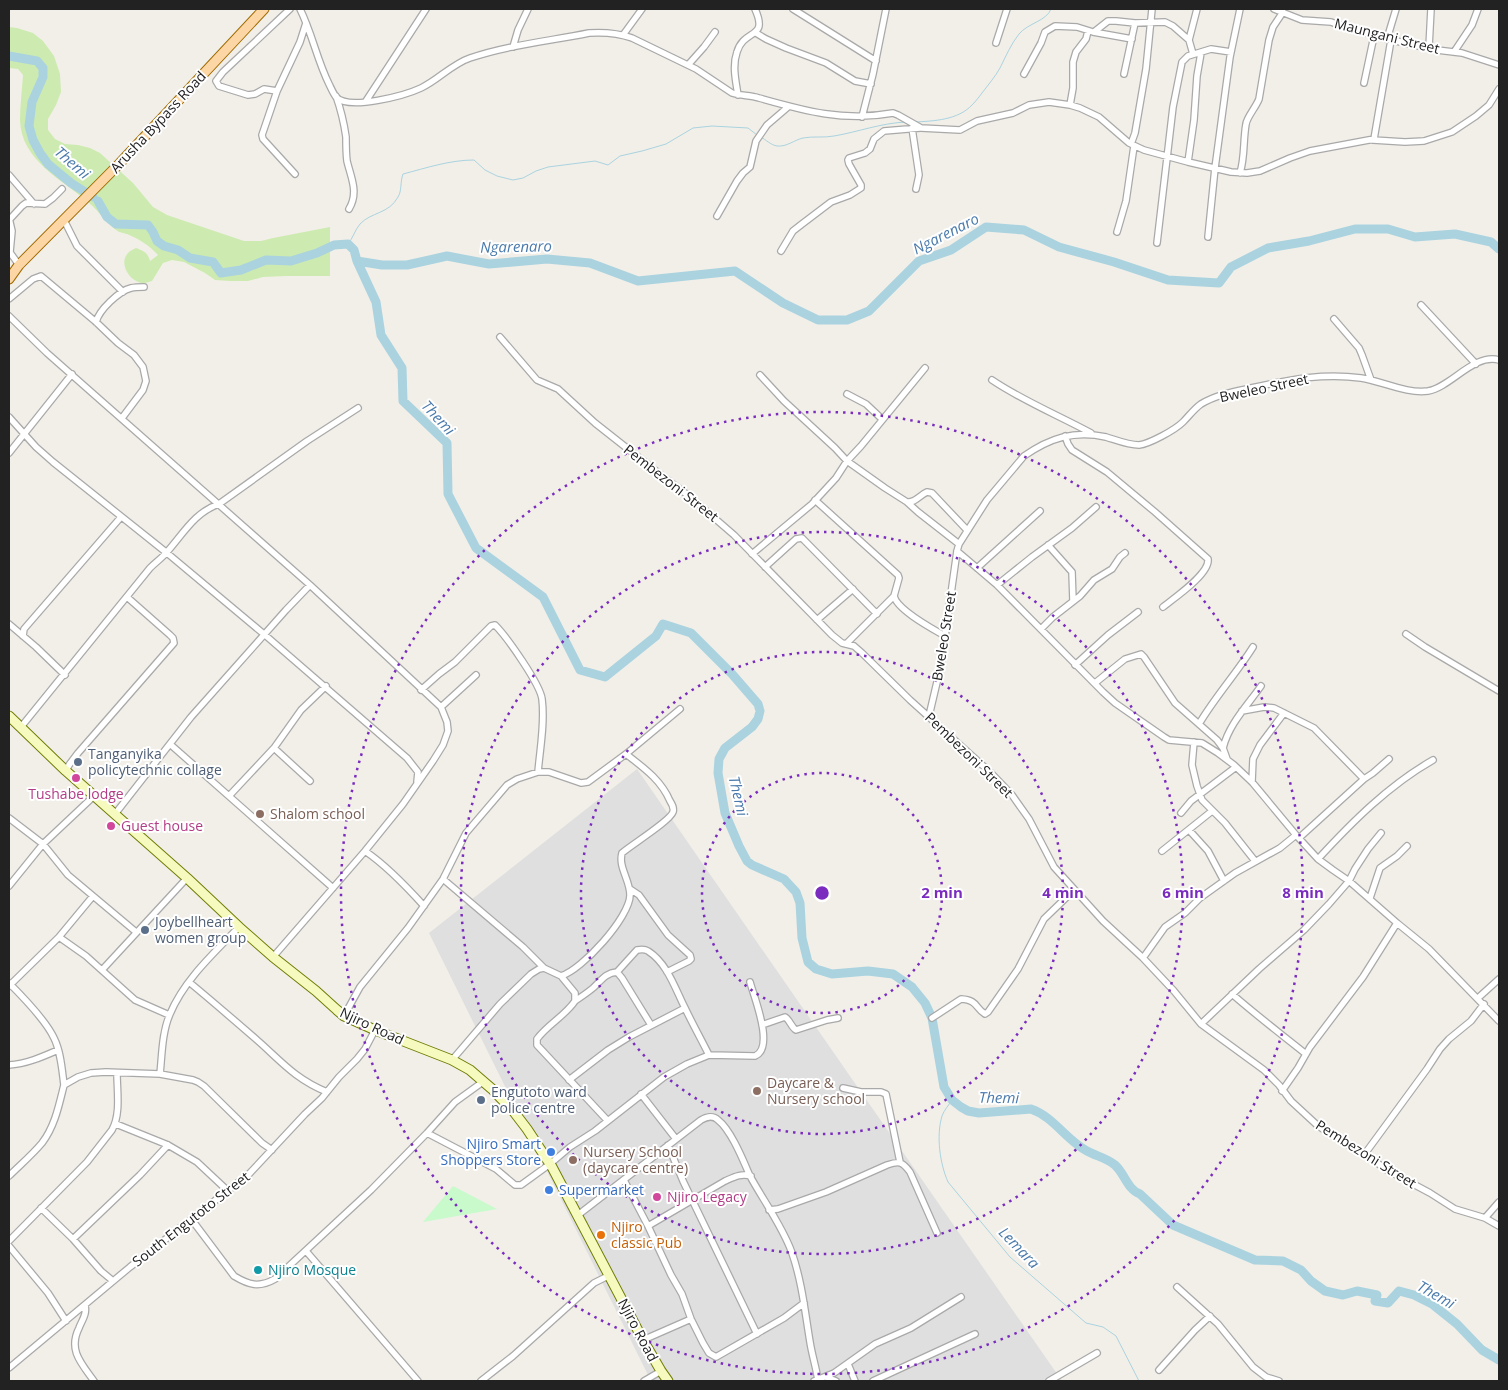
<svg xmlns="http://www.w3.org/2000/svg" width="1508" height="1390" viewBox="0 0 1508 1390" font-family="'Open Sans',sans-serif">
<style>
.residential{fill:#e0dfdf}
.grass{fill:#cdebb0}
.park{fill:#c8facc}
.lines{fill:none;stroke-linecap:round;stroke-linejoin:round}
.stream{stroke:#aad3df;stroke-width:1}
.river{stroke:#aad3df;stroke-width:9}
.street-casing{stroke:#a9a9a9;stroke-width:8}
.secondary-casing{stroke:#707d05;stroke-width:11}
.primary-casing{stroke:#a06b00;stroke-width:11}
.street{stroke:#fff;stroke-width:5.5}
.secondary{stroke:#f7fabf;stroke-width:9}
.primary{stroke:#fcd6a4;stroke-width:9}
.ring{fill:none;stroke:#7b2cbf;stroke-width:2.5;stroke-dasharray:2.5 5}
.service-dot{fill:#5c6f8a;stroke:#fff;stroke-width:2}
.hotel-dot{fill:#d1479c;stroke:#fff;stroke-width:2}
.education-dot{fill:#8d6e63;stroke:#fff;stroke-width:2}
.shop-dot{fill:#3f7fe0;stroke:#fff;stroke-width:2}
.food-dot{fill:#e8710a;stroke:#fff;stroke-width:2}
.culture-dot{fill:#0f9aa8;stroke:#fff;stroke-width:2}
.labels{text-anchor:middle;stroke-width:4;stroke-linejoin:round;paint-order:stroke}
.street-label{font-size:14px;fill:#222;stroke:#fff}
.service-label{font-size:14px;fill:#4e5e75;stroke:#fff;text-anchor:start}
.hotel-label{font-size:14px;fill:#b23c85;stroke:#fff;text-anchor:start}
.education-label{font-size:14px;fill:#785e54;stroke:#fff;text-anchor:start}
.shop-label{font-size:14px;fill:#366cbe;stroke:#fff;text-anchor:end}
.food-label{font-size:14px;fill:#c56008;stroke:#fff;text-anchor:start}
.culture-label{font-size:14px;fill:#0d838f;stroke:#fff;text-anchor:start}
.water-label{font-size:15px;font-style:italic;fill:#4a7aab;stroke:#fff}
.centre{fill:#7b2cbf;stroke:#fff;stroke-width:2.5}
.ring-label{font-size:15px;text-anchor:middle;font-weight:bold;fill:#7b2cbf;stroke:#fff;stroke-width:4;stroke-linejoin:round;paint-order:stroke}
</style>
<rect width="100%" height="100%" fill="#f2efe9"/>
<path class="residential" d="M 637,769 L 861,1092 L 1062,1381 L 651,1381 L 429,933 Z"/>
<path class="grass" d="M 9,27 L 17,28 L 33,33 L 43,41 L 54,56 L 60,74 L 61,92 L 56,105 L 48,119 L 48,130 L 55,139 L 65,144 L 78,145 L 90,148 L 100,153 L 133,183 L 153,207 L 167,215 L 244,241 L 261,241 L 273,238 L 330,227 L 330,276 L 286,276 L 263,277 L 248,281 L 230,281 L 215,280 L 205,273 L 184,262 L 172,260 L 163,263 L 152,281 C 148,282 144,284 141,283 C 128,280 118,262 129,252 C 131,250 134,249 136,248 C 144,251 148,253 150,261 L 158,255 C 149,245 139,239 127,234 C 126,234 120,232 119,232 C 107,225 100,212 89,203 C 63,180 21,161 20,120 C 20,105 22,90 23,75 L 18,69 L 9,68 Z"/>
<path class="park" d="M 453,1186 L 497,1209 L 423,1222 Z"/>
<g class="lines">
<path class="stream" d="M 915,122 C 934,121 958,120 972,105 C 976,101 979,97 982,93 C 988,85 995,77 1000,68 C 1006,56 1011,44 1019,34 C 1028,23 1047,21 1051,9
M 761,137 C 766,140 771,145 777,146 C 787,147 794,140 803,138 C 813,136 824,138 834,136 C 858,132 881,123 906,122
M 348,244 C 353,238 355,230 360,224 C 371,212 389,214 398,197 C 402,191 400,182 403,174 C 426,168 450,160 474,160 L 485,170 L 497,176 L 513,180 L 523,178 L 536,171 L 548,167 L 595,161 L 608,165 L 620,156 L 642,151 L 666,144 L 693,128 L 712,126 L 748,128 L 757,135
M 952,1100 C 949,1105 944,1110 942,1116 C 936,1136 940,1164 948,1182 L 1010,1257 L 1086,1323 L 1103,1327 L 1116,1336 L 1139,1381"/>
<path class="river" d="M 9,56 L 37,61 L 43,68 L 43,77 L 32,102 L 29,126 L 33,140 L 40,153 L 48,164 L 71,183 L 93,197
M 98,201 L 107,217 L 116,224 L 148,225 L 153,232 L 157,241 L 164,246 L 178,250 L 190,258 L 213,262 L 221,273 L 241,270 L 266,260 L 291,261 L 317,253 L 334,245 L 348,244 L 354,250 L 357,261 L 376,302 L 381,335 L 402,368 L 403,401 L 447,443 L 448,494 L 476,548 L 543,597 L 580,670 L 605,677 L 656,636 L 663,624 L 691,633 L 732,674 L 758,704 L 760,711 L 758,719 L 752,727 L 725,748 L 719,759 L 718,773 L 725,813 L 739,846 L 747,861 L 752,865 L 784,879 L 796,892 L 800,903 L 802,938 L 808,962 L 816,969 L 832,974 L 868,971 L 893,974 L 912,987 L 925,1003 L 932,1018 L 944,1087 L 952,1100 L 961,1107 L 968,1111 L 979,1113 L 1031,1109 C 1054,1117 1066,1140 1087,1151 C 1096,1156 1107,1158 1115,1165 C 1125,1174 1127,1189 1140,1194 L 1173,1225 L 1255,1260 L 1283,1261 L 1301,1270 L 1311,1281 L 1325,1291 L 1343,1295 L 1357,1291 L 1377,1295 L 1375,1301 L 1388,1303 L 1399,1291 L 1414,1295 L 1432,1304 L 1457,1324 L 1482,1350 L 1499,1360
M 357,261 L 382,265 L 407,265 L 447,256 L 489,264 L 547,259 L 590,263 L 638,281 L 735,271 L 783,303 L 818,320 L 847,320 L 869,311 L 919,261 L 951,250 L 986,227 L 1024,230 L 1059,247 L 1114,262 L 1168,280 L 1219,283 L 1231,267 L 1268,248 L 1309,241 L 1355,229 L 1388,229 L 1415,237 L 1455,234 L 1491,242 L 1499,249"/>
<defs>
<path id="street" d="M 300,9 C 312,33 317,60 329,84 C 331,88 333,93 336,97 C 349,111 406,95 421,88 C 438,80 452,64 470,58 C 508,45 550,41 589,33 C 605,32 618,33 632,38 L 696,69 L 732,93 C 741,96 750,95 759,98 C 805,111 844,122 893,113 L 898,115 L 921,128 L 960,130 L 977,121 L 1013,113 L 1029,105 L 1049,102 L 1070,105 L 1080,108 L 1099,117 L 1129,143 L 1144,150 L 1188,162 L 1231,172 L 1247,173 L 1260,171 L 1290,158 L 1310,151 L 1374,139 L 1391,40
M 793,9 L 876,61
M 1274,9 L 1302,20 L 1331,22 L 1347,28 L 1387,39 L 1437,50 L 1462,53 L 1499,65
M 1094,32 L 1108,21 L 1116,21 L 1135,23 L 1165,22 L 1173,26 L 1189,40
M 756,33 L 766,39 L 786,48 L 826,63 L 855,81 L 871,84
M 623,35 L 642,9
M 1387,39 L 1396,9
M 996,43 L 1007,9
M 513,47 L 518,30 L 528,9
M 1429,47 L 1431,9
M 1454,52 L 1472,25 L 1478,9
M 1193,54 L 1189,40 L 1197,9
M 688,65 L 704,47 L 715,32
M 1024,74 L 1041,43 L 1045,32 L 1055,26 L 1077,27 L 1093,32 L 1132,39
M 1124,74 L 1135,23
M 1364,83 L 1374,36
M 277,91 L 264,89 L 255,94 L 248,95 L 219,86 L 216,81 L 223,72 L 290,9
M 738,95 C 736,82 732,66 737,52 C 744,28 769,40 755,9
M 336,96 C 341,110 344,123 346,137 C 346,145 346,153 347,161 C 351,178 359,192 349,209
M 366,101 L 426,9
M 1070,105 L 1073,88 L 1073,62 L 1076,52 L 1086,39 L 1088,31
M 862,117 L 873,74 L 886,9
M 912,128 L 919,175 L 916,189
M 1373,140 L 1405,142 L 1424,141 L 1452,132 L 1476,116 L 1489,105 L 1499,89
M 1131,144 L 1135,133 L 1146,69 L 1152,9
M 1188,162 L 1194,120 L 1197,76 L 1201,53
M 1240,173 C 1245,157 1243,141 1246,124 C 1247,117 1256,107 1259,99 L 1269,40 L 1273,27 L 1283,12
M 295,174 L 263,139 L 262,135 L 277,91 L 300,42 L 306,23
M 9,175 L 34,204
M 717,216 L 737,181 L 743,173 L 750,167 L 756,141 L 767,125 L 788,107
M 9,218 L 12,231 L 10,252
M 10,219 L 22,206 L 26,203 L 45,204 L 53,198 L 62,189
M 64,220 L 77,246 L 123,292
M 1117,232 L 1126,201 L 1134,146
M 1208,237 L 1215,168 L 1230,57 L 1240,9
M 1157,243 L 1173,107 L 1182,62 L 1188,56 L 1211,49 L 1231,52
M 9,251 L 19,265
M 781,251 L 793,231 L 802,224 L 831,202 L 850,195 L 861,188 L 861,185 L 849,164 L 848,160 L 849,158 L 865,153 L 870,149 L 874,139 L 884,131 L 920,128
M 9,299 L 33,279 L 41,276 L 96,322 L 118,343 L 134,355 L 143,367 L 146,381 L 143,390 L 122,418
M 1421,305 L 1476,364
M 9,316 L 47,353 L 310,585 L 441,707 L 447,722 L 448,731 L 443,745 L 433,761 L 403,804 L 365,851 L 273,957
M 1334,319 L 1359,348 L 1362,355 L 1371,380
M 96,322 C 99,310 119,291 131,288 C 135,287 140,287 144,287
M 500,337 L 537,380 L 558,389 L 595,423 L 661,475 L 689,496 L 734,535 L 832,635 L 842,643 L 854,646 L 862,653 L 910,700 L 991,773 L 1012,795 L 1029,819 L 1054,867 L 1103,921 L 1143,958 L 1174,991 L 1201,1024 L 1264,1070 L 1279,1085 L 1291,1101 L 1317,1125 L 1330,1134 L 1373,1160 L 1387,1170 L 1430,1193 L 1455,1209 L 1485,1218 L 1499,1226
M 760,375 L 784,401 L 835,448 L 847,461 L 885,488 L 907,502 C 915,503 920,495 927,492 L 932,493 L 967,530
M 992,380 C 1023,401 1058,415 1091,433
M 847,394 L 866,404 L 882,419
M 9,417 L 36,447 L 53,462 L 167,553 L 265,635 L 407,758 L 418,772 L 417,782
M 1065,436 L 1068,444 L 1072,450 L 1107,472 L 1155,512 L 1208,559 C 1210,574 1174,598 1163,607
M 9,453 L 72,374
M 815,500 L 898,575 L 899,578 L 894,596 C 897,610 933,629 945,636
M 907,502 L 918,512 L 959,544
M 1048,545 L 1072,572 L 1073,601
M 957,551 L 997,585 L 1103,692 L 1115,703 L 1164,737 L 1169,740 L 1202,743 L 1218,753 L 1234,765 L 1252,782 L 1296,835 L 1318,859 L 1333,870 L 1349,881 L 1397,923 L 1429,949 L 1499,1021
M 752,554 L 812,504 L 836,478 L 847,461 L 861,446 L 925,368
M 765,567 L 796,539 L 802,538 L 877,614
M 977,568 L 1040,511
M 997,585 L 1032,557 L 1072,528 L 1096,507
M 817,620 L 853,589
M 9,624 L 36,647 L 65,675
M 1041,629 L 1053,617 L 1080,596 L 1094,580 L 1112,569 L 1120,557 L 1125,553
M 1406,634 L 1425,647 L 1499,691
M 23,636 L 24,629 L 121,517
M 846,644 L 894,596
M 1075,665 L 1108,635 L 1138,612
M 1095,683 L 1125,659 L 1141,654 L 1144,657 L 1175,703 L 1217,740 L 1223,748 L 1227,759
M 421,690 L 439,674 L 455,662 L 491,626 L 495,625 C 507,637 540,684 542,699 C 545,723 540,749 538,772
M 441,707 L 476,675
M 1242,711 L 1264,707 L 1274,708 L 1314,728 L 1364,779
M 929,716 L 941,665 L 957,551 L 959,544 L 987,500 L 1024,456 C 1050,438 1074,430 1106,437 C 1116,440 1128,445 1139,445 C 1149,444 1175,430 1183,422 C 1189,416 1194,409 1201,404 C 1217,394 1238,391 1256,387 C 1291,379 1325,373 1361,378 C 1381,381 1407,394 1428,391 C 1451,387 1474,353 1499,360
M 1199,724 C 1215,697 1236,674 1253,647
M 21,727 L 150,568 C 156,562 162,558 167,552 C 183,534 195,512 219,504 L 307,441 L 358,408
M 1194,742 L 1192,765 L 1197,786 L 1202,800 L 1225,823 L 1255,861
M 171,745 L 333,888
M 274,748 L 310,781
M 1223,748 C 1229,724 1247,706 1261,686
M 66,771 L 69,765 L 78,753 L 174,643 L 173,638 L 170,635 L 127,597
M 1252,782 L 1253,759 L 1260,745 L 1284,713
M 229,796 L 274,748 L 301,710 L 326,686
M 1181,813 L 1191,801 L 1236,767
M 115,814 L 191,717 L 286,610 L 310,585
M 9,818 L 43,844 L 68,875 L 136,932
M 1189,830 L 1208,851 L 1224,881
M 1299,838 L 1364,779 L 1373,773 L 1389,759
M 365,851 C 387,866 406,886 424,906
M 1162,851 L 1212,811
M 1318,859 C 1352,822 1389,785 1433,760
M 443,879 L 523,947 L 544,968
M 9,886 L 43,844 L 94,796
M 630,889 L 639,895 L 668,935 L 690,955 L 691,959 L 689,961 L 667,972
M 1370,898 L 1380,868 L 1397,856 L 1407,846
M 59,937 L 86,956 L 135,1000 L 169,1015
M 1143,958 L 1165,927 L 1185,913 L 1200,898 L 1235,873 L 1280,848 L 1296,835
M 102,970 L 187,878
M 617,972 L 637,950 C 642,949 645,949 648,951 C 667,963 675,988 684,1006 C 692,1023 701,1039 709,1055
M 561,976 L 575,993 L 575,1001 C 565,1016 548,1024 537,1039 L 537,1045 L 607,1120
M 189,982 C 212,1001 234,1020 257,1040 C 281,1061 295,1079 327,1092
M 9,983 C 23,997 46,1021 54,1038 C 61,1052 62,1070 64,1085
M 9,986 L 59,937 L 93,896
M 1232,994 C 1256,1015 1281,1034 1306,1054
M 1478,998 L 1499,979
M 575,1001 C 581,997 587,993 593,988 C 601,981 605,973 617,972 L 622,978 L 651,1025
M 344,1016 L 360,987 L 408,928 L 443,879 L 466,833 L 507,785 L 517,779 L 538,772 L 549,772 L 581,783 L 588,782 L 626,754 L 680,709
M 932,1018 L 961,999 C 978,1000 975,1008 985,1014 L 988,1012 L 1018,969 L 1044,919 L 1074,890
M 1201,1024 L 1259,969 L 1304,930 L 1329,904 L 1349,881 L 1355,869 L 1368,849 L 1381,833
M 762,1025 L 785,1017 C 790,1020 791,1027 796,1030 L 827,1020 L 838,1018
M 452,1060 L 500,1004 L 531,974 L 539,969 L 544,968 L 561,976 C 582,970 630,917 630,895 C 630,880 618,867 622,853 C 631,845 670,821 673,812 C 674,809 672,804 670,801 C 661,780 644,768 626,754
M 9,1065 C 26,1064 42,1057 58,1050
M 160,1074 C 162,1055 162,1032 170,1014 C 184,980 214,953 239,927
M 569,1080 L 608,1050 L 629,1037 L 685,1008
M 843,1088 L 861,1092 L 881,1092 L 886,1094 L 900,1162
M 1282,1091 L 1298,1068 L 1310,1047 L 1363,977 L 1397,923
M 641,1094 L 676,1139
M 116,1124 L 168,1145 L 197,1162 L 228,1191
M 427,1133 L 496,1169 L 515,1185 L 521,1185 L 550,1164 L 570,1147 L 595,1131 L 664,1077 L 687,1064 L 709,1055 L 755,1056 C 775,1048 754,997 750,982
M 668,1145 L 683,1181 L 757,1334
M 1364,1155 L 1427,1069 L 1440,1049 L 1449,1039 L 1471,1021 L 1484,1004
M 9,1176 C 20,1165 32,1155 42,1143 C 55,1126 59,1105 64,1085 L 78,1077 L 91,1073 L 106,1072 L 160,1074 L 193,1080 L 198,1082 L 204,1086 L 262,1143 L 272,1150
M 624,1180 L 648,1226 L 671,1275 L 682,1294 L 691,1319 L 703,1343 L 709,1353 L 716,1357 L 784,1318 L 804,1303
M 41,1208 L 73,1239 L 101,1271 L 113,1281
M 769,1210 L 778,1209 L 826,1192 L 887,1165 C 899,1161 902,1161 910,1172 L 937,1233
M 578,1215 L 701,1120 C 706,1117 713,1115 718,1120 C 731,1130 743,1160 750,1176 C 763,1200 783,1227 792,1253 C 802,1282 805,1312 810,1342 C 812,1355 816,1367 818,1380
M 1485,1218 L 1499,1202
M 192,1220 L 234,1276 C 249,1285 259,1288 275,1279 L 371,1190 L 427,1133 L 455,1102 L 484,1081
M 648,1226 L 725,1181 C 734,1177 741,1173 751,1176
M 73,1239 L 140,1175 L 168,1145
M 9,1241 L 87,1162 L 112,1130 C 121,1114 117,1091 117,1073
M 9,1246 L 48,1293 L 66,1321
M 306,1251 L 418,1381
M 1177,1287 L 1218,1324 L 1253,1367 L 1266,1377 L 1279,1381
M 85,1305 C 87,1315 82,1320 79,1328 C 68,1350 81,1363 94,1381
M 643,1340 L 691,1319
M 848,1364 L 855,1381
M 9,1368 L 130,1267 L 249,1174 L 305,1114 L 322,1098 L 339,1077 L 357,1059 L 365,1049 L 375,1030
M 1159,1370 L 1195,1330 L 1210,1316
M 826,1377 L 836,1381
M 481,1381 L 513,1356 L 594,1283 L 610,1275
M 644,1381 L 661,1371
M 814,1381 L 834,1373 L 875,1344 L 911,1328 L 961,1297
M 873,1381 L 975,1334
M 1049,1381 L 1097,1353"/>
<path id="secondary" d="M 9,716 L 66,771 L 187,878 L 239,927 L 273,957 L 316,991 L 337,1010 L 344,1016 L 375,1030 L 452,1060 L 470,1070 L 492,1089 L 514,1112 L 527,1129 L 552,1167 L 643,1340 L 661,1371 L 668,1381"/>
<path id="primary" d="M 9,279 L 19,265 L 120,163 L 264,9"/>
</defs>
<use href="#street" class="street-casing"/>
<use href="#secondary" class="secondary-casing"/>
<use href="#primary" class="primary-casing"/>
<use href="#street" class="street"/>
<use href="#secondary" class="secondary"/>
<use href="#primary" class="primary"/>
</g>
<g class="ring">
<circle cx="822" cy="893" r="120"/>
<circle cx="822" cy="893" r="241"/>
<circle cx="822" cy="893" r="361"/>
<circle cx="822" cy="893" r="481"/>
</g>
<g class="service-dot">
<circle cx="78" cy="762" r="5"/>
<circle cx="145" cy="930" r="5"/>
<circle cx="481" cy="1100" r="5"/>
</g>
<g class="hotel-dot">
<circle cx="76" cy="778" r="5"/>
<circle cx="111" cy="826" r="5"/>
<circle cx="657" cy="1197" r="5"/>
</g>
<g class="education-dot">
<circle cx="260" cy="814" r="5"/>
<circle cx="757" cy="1091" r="5"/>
<circle cx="573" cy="1160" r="5"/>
</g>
<g class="shop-dot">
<circle cx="551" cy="1152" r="5"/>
<circle cx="549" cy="1190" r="5"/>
</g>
<circle class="food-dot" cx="601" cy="1235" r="5"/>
<circle class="culture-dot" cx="258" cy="1270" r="5"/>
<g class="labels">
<g class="street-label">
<text transform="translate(1387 36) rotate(14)" y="5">Maungani Street</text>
<text transform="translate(158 122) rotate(-47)" y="5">Arusha Bypass Road</text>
<text transform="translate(1264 388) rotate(-12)" y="5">Bweleo Street</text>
<text transform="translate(671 483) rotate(38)" y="5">Pembezoni Street</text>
<text transform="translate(944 636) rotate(-81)" y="5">Bweleo Street</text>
<text transform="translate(969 755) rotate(44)" y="5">Pembezoni Street</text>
<text transform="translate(372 1026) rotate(25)" y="5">Njiro Road</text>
<text transform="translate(1366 1154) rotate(32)" y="5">Pembezoni Street</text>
<text transform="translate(191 1219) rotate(-38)" y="5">South Engutoto Street</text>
<text transform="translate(638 1330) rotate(62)" y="5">Njiro Road</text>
</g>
<g class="service-label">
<text x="88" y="759">Tanganyika<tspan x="88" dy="16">policytechnic collage</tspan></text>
<text x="155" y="927">Joybellheart<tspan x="155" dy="16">women group</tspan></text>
<text x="491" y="1097">Engutoto ward<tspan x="491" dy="16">police centre</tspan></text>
</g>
<g class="hotel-label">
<text x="76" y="799" text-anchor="middle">Tushabe lodge</text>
<text x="121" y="831">Guest house</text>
<text x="667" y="1202">Njiro Legacy</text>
</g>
<g class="education-label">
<text x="270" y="819">Shalom school</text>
<text x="767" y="1088">Daycare &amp;<tspan x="767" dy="16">Nursery school</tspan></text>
<text x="583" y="1157">Nursery School<tspan x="583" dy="16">(daycare centre)</tspan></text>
</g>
<g class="shop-label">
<text x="541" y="1149">Njiro Smart<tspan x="541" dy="16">Shoppers Store</tspan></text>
<text x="559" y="1195" text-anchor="start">Supermarket</text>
</g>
<g class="food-label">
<text x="611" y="1232">Njiro<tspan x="611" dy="16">classic Pub</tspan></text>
</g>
<g class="culture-label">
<text x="268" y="1275">Njiro Mosque</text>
</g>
<g class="water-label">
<text transform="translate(72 163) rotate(41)" y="5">Themi</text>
<text transform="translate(946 234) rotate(-27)" y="5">Ngarenaro</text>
<text transform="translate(516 247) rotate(-1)" y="5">Ngarenaro</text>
<text transform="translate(438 418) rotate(47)" y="5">Themi</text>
<text transform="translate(738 796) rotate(77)" y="5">Themi</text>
<text transform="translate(999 1098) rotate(1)" y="5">Themi</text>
<text transform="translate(1019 1248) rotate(46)" y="5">Lemara</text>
<text transform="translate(1436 1295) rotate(30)" y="5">Themi</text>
</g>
</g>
<circle cx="822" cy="893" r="8" class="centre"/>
<g class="ring-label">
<text x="942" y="898">2 min</text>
<text x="1063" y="898">4 min</text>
<text x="1183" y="898">6 min</text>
<text x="1303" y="898">8 min</text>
</g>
<rect width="1508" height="1390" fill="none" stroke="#222222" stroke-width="20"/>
</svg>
